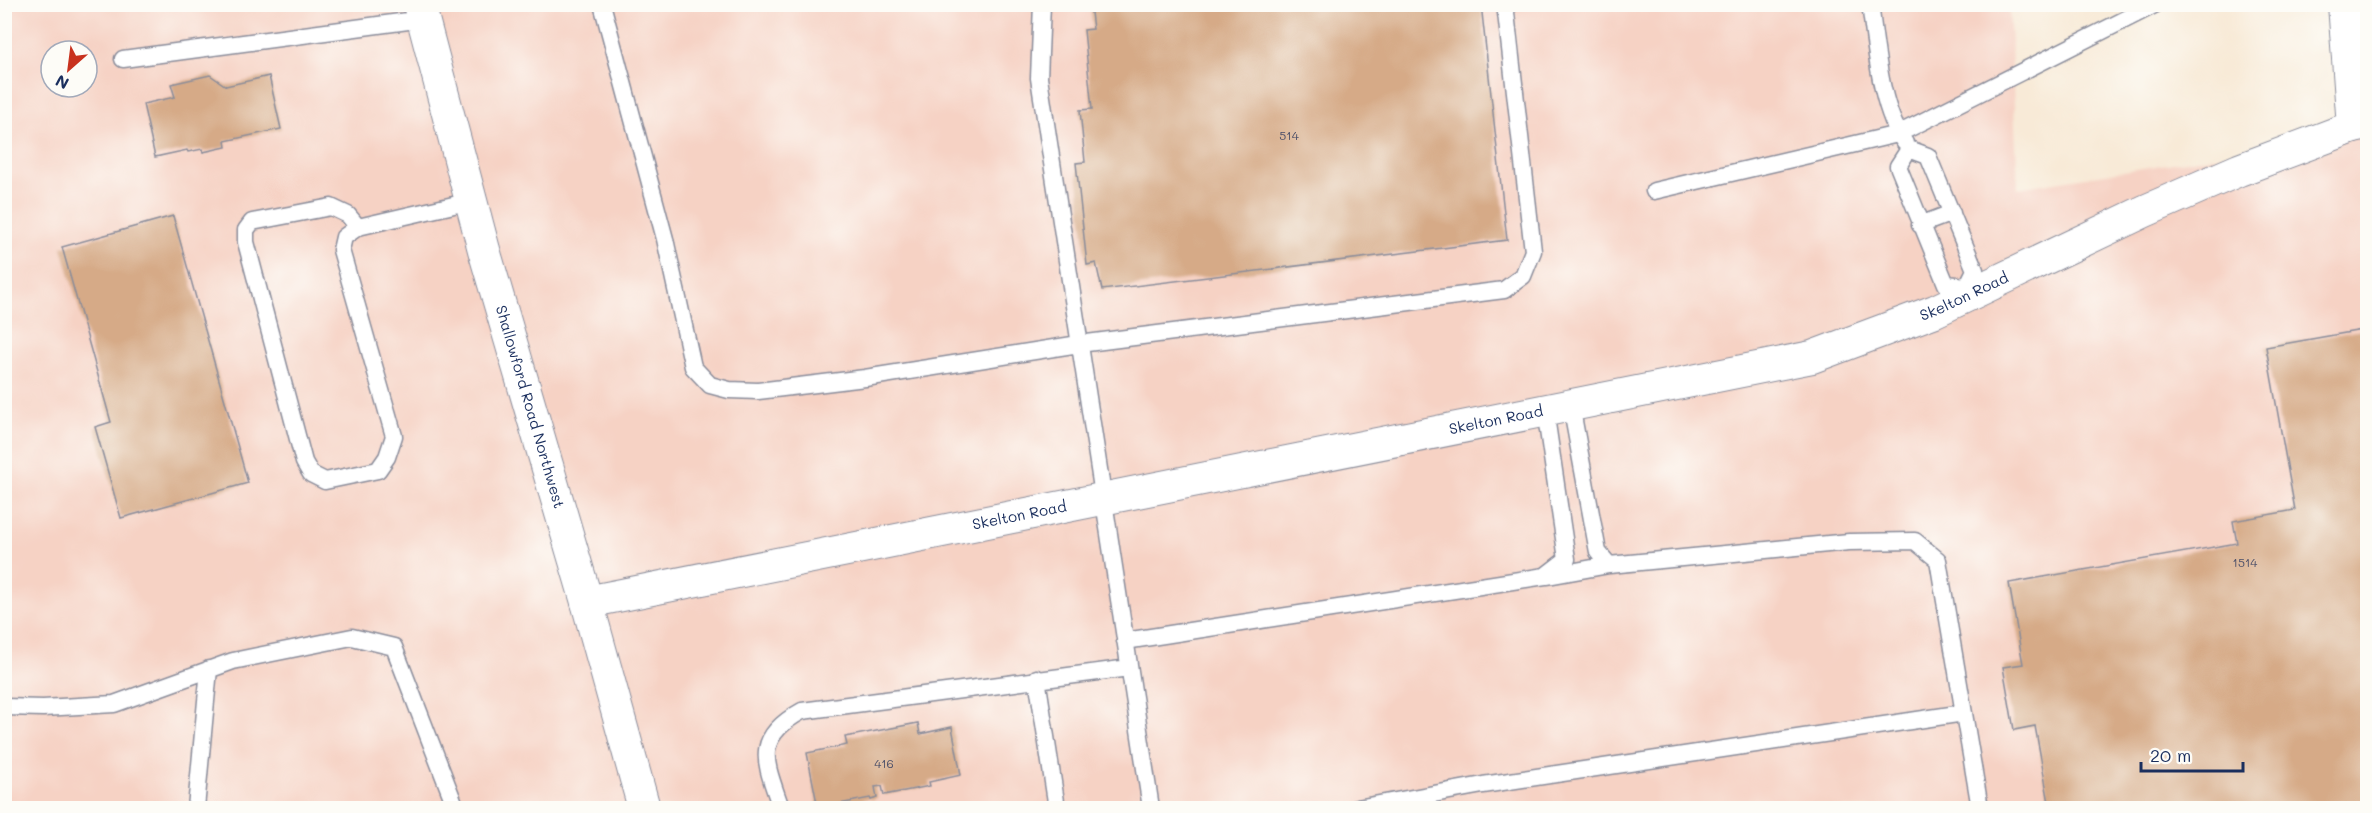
<svg xmlns="http://www.w3.org/2000/svg" width="2372" height="813" viewBox="0 0 2372 813" font-family="Mali,sans-serif">
<style>
.built{fill:#f6d2c4;fill-rule:evenodd}
.building{fill:#d6aa87}
.lines{fill:none;stroke-linecap:round;stroke-linejoin:round}
.service-casing{stroke:#8a8c9a;stroke-width:19}
.minor-casing{stroke:#8a8c9a;stroke-width:34}
.service{stroke:#fff;stroke-width:16}
.minor{stroke:#fff;stroke-width:32}
.labels{text-anchor:middle;stroke-width:5;stroke-linejoin:round;paint-order:stroke}
.number-label{font-size:12px;fill:#4a4e68}
.street-label{font-size:15px;fill:#1b2f5e;stroke:#fdfcf7}
</style>
<rect width="100%" height="100%" fill="#fdfcf7"/>
<filter id="ink" filterUnits="userSpaceOnUse"><feTurbulence type="fractalNoise" baseFrequency=".0167" numOctaves="2"/><feDisplacementMap in="SourceGraphic" scale="12" xChannelSelector="R" yChannelSelector="G"/><feConvolveMatrix kernelMatrix="1 2 1 2 8 2 1 2 1" color-interpolation-filters="sRGB"/></filter>
<filter id="wash" filterUnits="userSpaceOnUse"><feTurbulence type="fractalNoise" baseFrequency=".008" numOctaves="4" result="noise"/><feDisplacementMap in="SourceGraphic" scale="24" xChannelSelector="R" yChannelSelector="G"/><feGaussianBlur stdDeviation="1.35" result="paint"/><feColorMatrix in="noise" values="0 0 0 0 0 0 0 0 0 0 0 0 0 0 0 0 0 1.4 0 .05"/><feComposite in="paint" operator="in"/></filter>
<g filter="url(#wash)">
<rect width="100%" height="100%" fill="#f8ead7"/>
<path class="built" d="M 5,5 L 2009,5 L 2018,188 L 2367,132 L 2367,808 L 5,808 ZM 51,51 L 87,51 L 87,87 L 51,87 Z"/>
<g id="blocks">
<path class="building" d="M 1090,4 L 1481,4 L 1507,240 L 1102,290 L 1096,263 L 1087,265 L 1076,163 L 1085,162 L 1080,110 L 1092,109 L 1084,30 L 1093,29 Z
M 210,75 L 226,86 L 269,76 L 281,129 L 225,141 L 226,147 L 203,152 L 202,149 L 188,152 L 187,150 L 155,157 L 143,104 L 175,97 L 171,84 Z
M 173,216 L 248,483 L 121,518 L 95,427 L 111,422 L 62,247 Z
M 2368,329 L 2368,808 L 2050,808 L 2035,726 L 2014,730 L 2003,667 L 2023,664 L 2009,583 L 2237,543 L 2233,521 L 2295,510 L 2266,347 Z
M 918,723 L 920,734 L 952,727 L 961,775 L 929,782 L 930,786 L 884,795 L 882,786 L 875,787 L 877,798 L 871,800 L 870,798 L 818,808 L 807,753 L 847,745 L 845,737 Z"/>
</g>
</g>
<g filter="url(#ink)">
<use href="#blocks" fill-opacity="0" stroke="#8a8c9a" stroke-width="1.5"/>
<g class="lines">
<defs>
<path id="service" d="M 602,4 L 665,239 L 693,367 L 710,385 L 729,390 L 758,391 L 865,378 L 1079,344 L 1504,290 L 1523,276 L 1533,251 L 1505,4
M 1042,4 L 1039,78 L 1151,808
M 1870,4 C 1876,46 1880,109 1905,143
M 123,59 L 423,19
M 1654,191 L 1898,134 L 2156,4
M 1920,225 L 1952,213
M 358,227 L 348,215 L 331,207 L 252,222 L 246,230 L 246,242 L 304,462 L 311,474 L 325,481 L 378,470 L 387,457 L 394,436 L 341,250 L 344,237 L 358,227 L 471,201
M 1967,286 L 1946,284 L 1898,166 L 1909,149 L 1928,156 L 1975,270 L 1967,286 L 1970,294
M 1571,405 L 1598,552 L 1609,565 L 1849,542 L 1915,541 L 1938,560 L 1980,808
M 1548,576 L 1609,565
M 1125,641 L 1545,576 L 1567,559 L 1545,410
M 1037,678 L 1057,808
M 4,707 L 43,708 L 114,704 L 233,661 L 352,637 L 394,647 L 456,808
M 196,808 L 209,669
M 781,808 C 766,763 751,739 802,711 L 1129,668
M 1357,808 L 1483,785 L 1964,713"/>
<g id="minor">
<path id="s1" d="M 419,4 L 484,250 L 587,602 L 644,808"/>
<path d="M 2344,4 L 2353,127"/>
<path id="s2" d="M 587,602 L 1812,357 L 1935,311 L 2145,211 L 2239,170 L 2353,127 L 2368,124"/>
</g>
</defs>
<use href="#service" class="service-casing"/>
<use href="#minor" class="minor-casing"/>
<use href="#service" class="service"/>
<use href="#minor" class="minor"/>
</g>
</g>
<g class="labels">
<g class="number-label">
<text x="1289" y="140">514</text>
<text x="2245" y="567">1514</text>
<text x="884" y="768">416</text>
</g>
<g class="street-label">
<text dy="5" stroke="none"><textPath href="#s2" startOffset="1413">Skelton Road</textPath></text>
<text dy="5" stroke="none"><textPath href="#s1" startOffset="418">Shallowford Road Northwest</textPath></text>
<text dy="5" stroke="none"><textPath href="#s2" startOffset="927">Skelton Road</textPath></text>
<text dy="5" stroke="none"><textPath href="#s2" startOffset="441">Skelton Road</textPath></text>
</g>
</g>
<rect width="2372" height="813" fill="none" stroke="#fdfcf7" stroke-width="24"/>
<g transform="translate(69 69) rotate(208)"><circle r="28" fill="#fdfcf7" stroke="#a3aaba" stroke-width="1.5"/>
<path d="M0-4.5L10 22L0 15L-10 22Z" fill="#c8321e"/>
<text y="-9" font-size="16" font-weight="bold" text-anchor="middle" fill="#1b2f5e">N</text>
</g>
<path d="M2141 762v9h102v-9" fill="none" stroke="#1b2f5e" stroke-width="3"/>
<text x="2150" y="762" font-size="18" fill="#1b2f5e" stroke="#fdfcf7" stroke-width="4.5" paint-order="stroke">20 m</text>
</svg>
